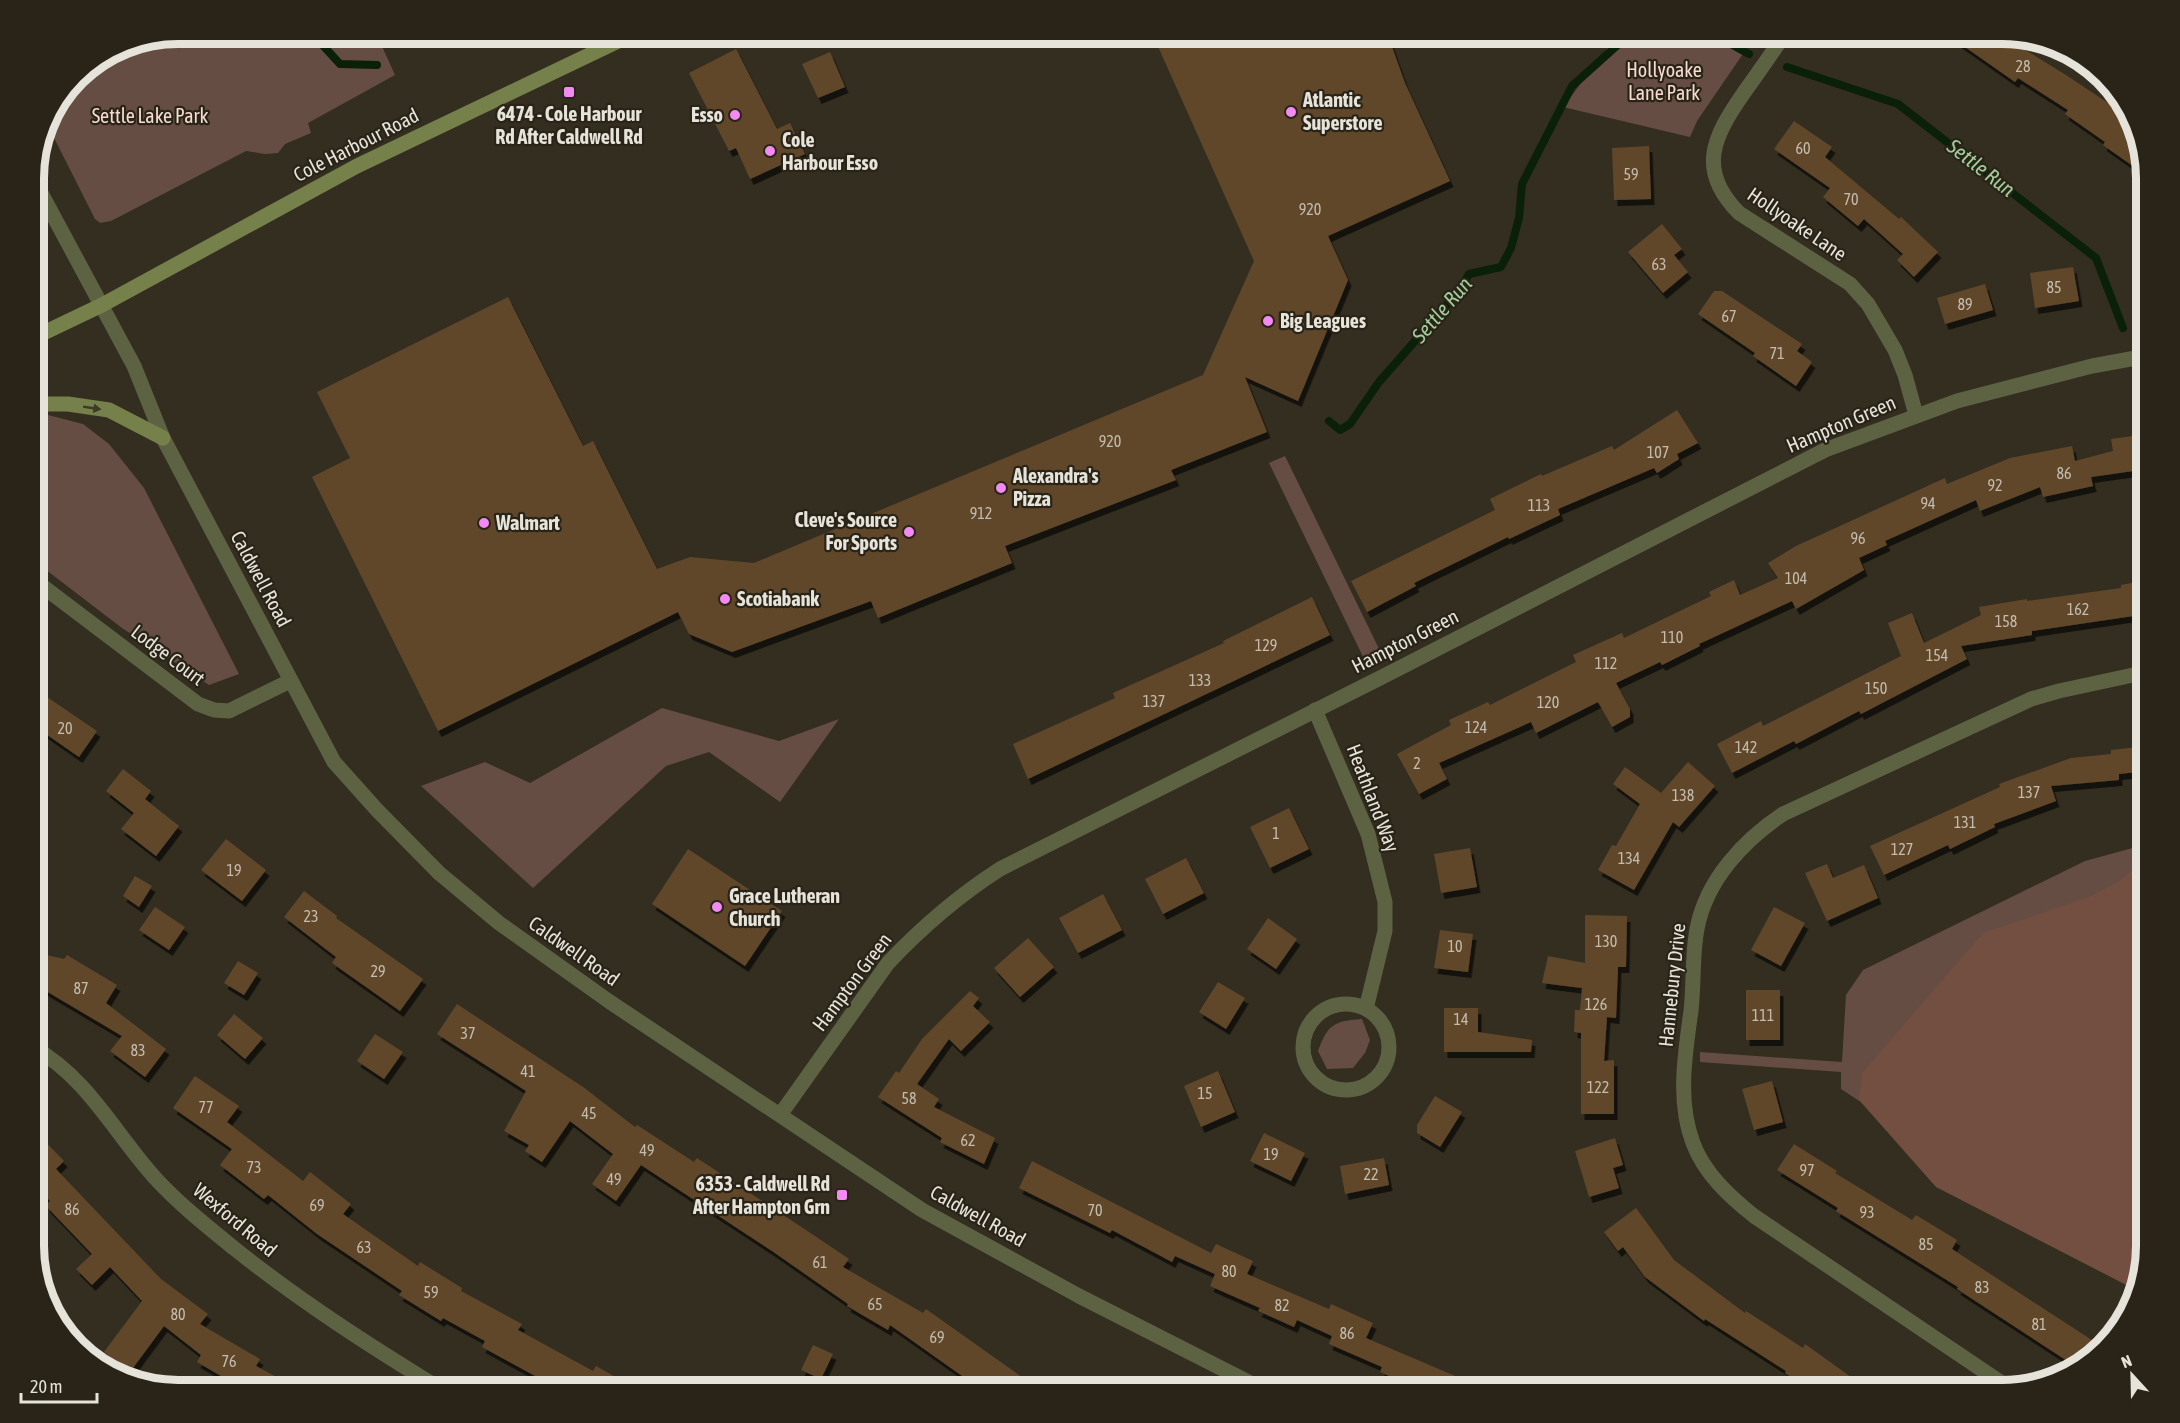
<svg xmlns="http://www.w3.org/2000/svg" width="2180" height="1423" viewBox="0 0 2180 1423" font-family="'Asap Condensed',sans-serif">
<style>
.green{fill:#664d43}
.forest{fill:#724f41}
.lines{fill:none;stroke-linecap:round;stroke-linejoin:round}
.stream{stroke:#0a2008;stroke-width:8}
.building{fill:#60472c;filter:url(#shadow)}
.minor{stroke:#5d6342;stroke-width:15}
.tertiary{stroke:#5d6342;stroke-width:15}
.secondary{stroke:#76804a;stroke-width:15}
.oneway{fill:#3c3b24}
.poi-dot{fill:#f28af2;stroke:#292417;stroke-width:2}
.labels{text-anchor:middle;stroke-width:4.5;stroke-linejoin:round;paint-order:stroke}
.number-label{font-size:16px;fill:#c4bcae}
.park-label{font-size:20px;fill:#f6dbd1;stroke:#292417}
.poi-label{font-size:20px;font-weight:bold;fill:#e6e3da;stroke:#292417;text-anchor:start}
.street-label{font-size:20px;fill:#e6e3da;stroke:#292417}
.water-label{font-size:21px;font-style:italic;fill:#a1cd9b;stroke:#292417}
.rim{fill:none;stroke:#e6e3da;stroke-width:8}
</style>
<defs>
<filter id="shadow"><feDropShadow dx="3.5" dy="6" stdDeviation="0" flood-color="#0009"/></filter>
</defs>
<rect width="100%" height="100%" fill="#332e20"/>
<path class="green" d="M 177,33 L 376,33 L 395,75 L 308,123 L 311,133 L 285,144 L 278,153 L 265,154 L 246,151 L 111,221 L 100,223 L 95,219 L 45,120 L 75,75 L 122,44 Z
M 1619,33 L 1725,33 L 1747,48 L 1697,121 L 1690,137 L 1563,107 Z
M 33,414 L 44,414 L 83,424 L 109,444 L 144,488 L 239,674 L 209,685 L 122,628 L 33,560 Z
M 1285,456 L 1383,657 L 1367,665 L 1269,463 Z
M 662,708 L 779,741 L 839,719 L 780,802 L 709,752 L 666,766 L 533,888 L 421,786 L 485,762 L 530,783 Z
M 2147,844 L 2147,1246 L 2136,1283 L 1841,1089 L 1841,1072 L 1700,1062 L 1700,1052 L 1842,1062 L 1846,995 L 1863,970 L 2085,861 Z
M 1362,1019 L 1370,1040 L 1365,1053 L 1353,1068 L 1327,1069 L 1318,1051 C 1328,1024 1334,1021 1362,1019 Z"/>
<path class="forest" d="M 2147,858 L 2147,1246 L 2134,1289 L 1936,1187 L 1859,1100 L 1862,1073 L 1983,933 L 2089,897 L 2118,882 Z"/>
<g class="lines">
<path class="stream" d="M 317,33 L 317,39 L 340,64 L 377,65
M 1711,33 L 1749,54
M 1787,67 L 1898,104 L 2096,258 L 2123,328
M 1329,421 L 1340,430 L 1350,424 L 1379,382 L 1459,291 L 1469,274 L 1501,267 L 1511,248 L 1519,218 L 1522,184 L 1572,86 L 1631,33"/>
</g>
<path class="building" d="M 1152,33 L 1387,33 L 1405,83 L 1450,181 L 1328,236 L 1348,280 L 1298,401 L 1245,377 L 1267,432 L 1171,470 L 1176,480 L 1005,546 L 1012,563 L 878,618 L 871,601 L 732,652 L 689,634 L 678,612 L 438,731 L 312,477 L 350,458 L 317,392 L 508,297 L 583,446 L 593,441 L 657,569 L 690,557 L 754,563 L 1203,375 L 1254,261 Z
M 1945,33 L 1998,33 L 2066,75 L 2132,119 L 2147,176 L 2103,145 L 2105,142 L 2065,114 L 2068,110 L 2018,78 L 2015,82 Z
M 736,49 L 777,129 L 790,123 L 805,154 L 750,179 L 736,148 L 729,151 L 689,73 Z
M 830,52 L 845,87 L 818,98 L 802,64 Z
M 1794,121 L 1832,147 L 1825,157 L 1899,219 L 1901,217 L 1938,252 L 1914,277 L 1897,260 L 1903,254 L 1864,219 L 1858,226 L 1823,197 L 1830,188 L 1774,149 Z
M 1649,146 L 1651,199 L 1614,200 L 1612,148 Z
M 1662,224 L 1682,249 L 1674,255 L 1688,272 L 1663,293 L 1628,252 Z
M 2073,267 L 2079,301 L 2035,308 L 2030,273 Z
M 1985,284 L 1993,310 L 1945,324 L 1937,298 Z
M 1714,291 L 1722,291 L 1802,344 L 1797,351 L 1812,362 L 1796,386 L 1753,356 L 1755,353 L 1698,314 Z
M 1677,410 L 1698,443 L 1677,454 L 1679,459 L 1657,473 L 1654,468 L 1558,509 L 1560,515 L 1509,539 L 1508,537 L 1414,583 L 1416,586 L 1367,612 L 1351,581 L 1495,510 L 1490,499 L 1541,474 L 1542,476 L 1612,446 L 1614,450 Z
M 2147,434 L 2147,469 L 2091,477 L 2093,486 L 2043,497 L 2040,487 L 1980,511 L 1976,500 L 1885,541 L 1887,545 L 1859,558 L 1864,570 L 1796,609 L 1792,601 L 1699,644 L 1700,646 L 1662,665 L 1660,662 L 1616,683 L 1630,709 L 1630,717 L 1612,727 L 1598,702 L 1536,733 L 1531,722 L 1439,763 L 1447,779 L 1419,794 L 1397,754 L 1451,725 L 1449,720 L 1488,702 L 1490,705 L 1576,662 L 1573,655 L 1622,633 L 1624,638 L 1711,596 L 1709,592 L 1734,580 L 1740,595 L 1778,578 L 1768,563 L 1796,546 L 1945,478 L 1947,484 L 2010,458 L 2072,446 L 2075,461 L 2113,451 L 2111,439 Z
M 2147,580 L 2147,614 L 2032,631 L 2032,635 L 1961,646 L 1967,659 L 1861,714 L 1859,711 L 1796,744 L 1794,741 L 1732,773 L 1717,744 L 1761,721 L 1763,726 L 1901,656 L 1888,623 L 1912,613 L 1924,643 L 1981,615 L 1979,607 L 2027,599 L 2027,601 L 2121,588 L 2121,585 Z
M 1312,597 L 1330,635 L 1028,779 L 1013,744 L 1115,698 L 1113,693 L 1224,643 L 1223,641 Z
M 47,697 L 97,731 L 79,757 L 33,725 L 33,717 Z
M 2147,746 L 2147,771 L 2119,774 L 2119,780 L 2051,786 L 2056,801 L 1994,824 L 1995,827 L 1950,849 L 1948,845 L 1884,875 L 1870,846 L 2000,787 L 1999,784 L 2071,758 L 2111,754 L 2111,750 Z
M 1688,762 L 1715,786 L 1679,827 L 1673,822 L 1634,890 L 1598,870 L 1612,845 L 1616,846 L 1640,804 L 1613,784 L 1625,767 L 1661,793 Z
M 123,769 L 151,791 L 145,799 L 179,826 L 156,856 L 121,829 L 134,813 L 106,791 Z
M 1289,808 L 1309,849 L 1270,868 L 1250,827 Z
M 226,839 L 266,870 L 242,901 L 201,870 Z
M 1470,848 L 1477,887 L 1441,893 L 1434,854 Z
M 688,849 L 782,911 L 745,966 L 652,904 Z
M 1186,858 L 1204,893 L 1163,914 L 1145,879 Z
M 1827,864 L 1833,878 L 1864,865 L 1878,898 L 1827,921 L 1805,873 Z
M 135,876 L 152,886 L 139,907 L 123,896 Z
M 304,891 L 337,916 L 336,918 L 423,979 L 400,1011 L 332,963 L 336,957 L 284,917 Z
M 1103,894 L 1122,930 L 1078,953 L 1059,918 Z
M 155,907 L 185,927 L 169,950 L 139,930 Z
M 1774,907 L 1805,923 L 1781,966 L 1751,950 Z
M 1585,915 L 1627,916 L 1626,967 L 1618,967 L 1616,1018 L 1607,1017 L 1604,1061 L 1614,1060 L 1614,1114 L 1581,1114 L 1581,1033 L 1574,1032 L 1575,1010 L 1580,1010 L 1582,988 L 1542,983 L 1548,956 L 1585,963 Z
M 1268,918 L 1297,939 L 1276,969 L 1247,949 Z
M 1440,930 L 1473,934 L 1468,972 L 1434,968 Z
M 1028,938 L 1054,967 L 1020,997 L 994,968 Z
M 33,952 L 64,959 L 67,955 L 117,985 L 106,1003 L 166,1049 L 145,1077 L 110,1051 L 122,1036 L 41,988 L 33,986 Z
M 238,961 L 258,973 L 244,995 L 224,983 Z
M 1218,982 L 1245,998 L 1226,1029 L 1199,1012 Z
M 1746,990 L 1780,990 L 1780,1040 L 1746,1040 Z
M 970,991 L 979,998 L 973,1006 L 990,1022 L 961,1051 L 949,1039 L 917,1084 L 939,1099 L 934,1107 L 995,1138 L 984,1164 L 940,1142 L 942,1138 L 878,1097 L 896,1071 L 899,1073 L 922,1039 Z
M 457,1004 L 583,1087 L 635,1127 L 637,1125 L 694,1162 L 697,1158 L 812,1234 L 849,1259 L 843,1267 L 923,1313 L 926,1309 L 1040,1390 L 982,1390 L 890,1325 L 888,1330 L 847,1306 L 848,1304 L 772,1251 L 641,1165 L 616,1201 L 592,1184 L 613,1154 L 570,1121 L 542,1162 L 525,1151 L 529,1145 L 504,1131 L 526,1091 L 437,1034 Z
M 1444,1008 L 1478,1008 L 1478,1032 L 1532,1040 L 1531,1052 L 1444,1052 Z
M 234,1014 L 263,1038 L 245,1059 L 217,1035 Z
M 375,1034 L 403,1052 L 384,1079 L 357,1061 Z
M 1218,1071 L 1235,1112 L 1201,1127 L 1184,1086 Z
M 195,1076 L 239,1106 L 227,1122 L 303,1181 L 310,1172 L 351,1204 L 343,1214 L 418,1266 L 420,1262 L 462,1288 L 461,1291 L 522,1324 L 518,1330 L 593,1371 L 596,1366 L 638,1390 L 561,1390 L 482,1347 L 485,1341 L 443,1318 L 441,1321 L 399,1295 L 402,1291 L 317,1234 L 268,1195 L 264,1199 L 220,1165 L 232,1149 L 173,1108 Z
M 1772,1081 L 1783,1122 L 1754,1130 L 1742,1089 Z
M 1435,1096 L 1462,1112 L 1440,1147 L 1417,1133 L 1417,1125 Z
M 33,1129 L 64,1161 L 56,1169 L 161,1279 L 208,1314 L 200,1324 L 260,1359 L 256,1366 L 301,1390 L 245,1390 L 197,1362 L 201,1355 L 164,1326 L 130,1372 L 104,1352 L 142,1301 L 110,1267 L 92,1285 L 76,1269 L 92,1254 L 46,1206 L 50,1201 L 37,1187 L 33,1190 Z
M 1264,1133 L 1305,1153 L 1291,1181 L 1250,1161 Z
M 1615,1138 L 1623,1165 L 1613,1168 L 1619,1188 L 1589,1197 L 1575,1151 Z
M 1794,1144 L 1837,1171 L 1835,1173 L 1912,1220 L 1916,1215 L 1957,1240 L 1952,1249 L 2101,1346 L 2078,1368 L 1957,1289 L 1958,1287 L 1836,1211 L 1838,1208 L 1777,1170 Z
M 1384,1158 L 1389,1185 L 1345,1194 L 1340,1166 Z
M 1032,1161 L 1211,1253 L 1216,1244 L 1253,1261 L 1247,1274 L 1329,1309 L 1331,1304 L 1373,1323 L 1366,1338 L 1488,1390 L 1421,1390 L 1380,1372 L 1382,1367 L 1329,1344 L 1332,1336 L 1297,1320 L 1294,1327 L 1258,1311 L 1260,1308 L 1210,1286 L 1215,1274 L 1175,1256 L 1172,1262 L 1112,1230 L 1110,1233 L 1019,1188 Z
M 1636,1208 L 1674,1260 L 1745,1313 L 1746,1311 L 1803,1348 L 1805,1344 L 1869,1390 L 1809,1390 L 1785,1373 L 1786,1371 L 1705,1319 L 1704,1321 L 1645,1277 L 1623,1247 L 1618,1251 L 1604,1232 Z
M 813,1345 L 833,1354 L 821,1379 L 801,1370 Z"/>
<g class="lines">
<path class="minor" d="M 1785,33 C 1772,54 1757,74 1743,94 C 1714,136 1696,170 1739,213 L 1850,284 L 1868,304 L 1895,350 L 1905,375 L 1916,415
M 33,579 L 198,704 L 214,710 L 229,711 L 290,681
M 1315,710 L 1368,834 L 1385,902 L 1385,931 L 1366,1009
M1303 1047a43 43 0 1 1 86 0a43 43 0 1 1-86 0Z
M 33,1047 C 88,1078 115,1134 156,1179 C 180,1205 208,1227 235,1249 C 300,1301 370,1346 442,1390
M 2009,1388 L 1754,1216 C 1729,1196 1704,1173 1693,1143 C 1677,1101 1685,1054 1691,1011 C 1694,984 1692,955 1697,929 C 1706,880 1744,840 1783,814 L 2031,699 L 2059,691 L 2147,672"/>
<path class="tertiary" d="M 33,178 L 134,366 L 163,438 L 334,762 L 377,810 L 439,873 L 499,923 L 610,1002 L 922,1210 L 1079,1296 L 1264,1390
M 780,1115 L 888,963 C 922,927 958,896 1000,869 L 1382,677 L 1825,450 L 1957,401 L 2092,366 L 2147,356"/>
<path class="secondary" d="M 33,338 L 102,305 L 357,166 L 635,33
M 33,404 L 68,404 L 109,410 L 163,438"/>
</g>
<defs><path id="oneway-solid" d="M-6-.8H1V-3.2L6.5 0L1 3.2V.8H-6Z" transform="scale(1.5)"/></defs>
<use class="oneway" href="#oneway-solid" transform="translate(92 408) rotate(9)"/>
<g class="poi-dot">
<rect x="563" y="86" width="12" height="12" rx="3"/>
<circle cx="1291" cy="112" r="6"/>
<circle cx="735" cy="115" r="6"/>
<circle cx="770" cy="151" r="6"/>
<circle cx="1268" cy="321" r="6"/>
<circle cx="1001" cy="488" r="6"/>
<circle cx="484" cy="523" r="6"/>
<circle cx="909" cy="532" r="6"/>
<circle cx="725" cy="599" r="6"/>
<circle cx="717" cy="907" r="6"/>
<rect x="836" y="1189" width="12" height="12" rx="3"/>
</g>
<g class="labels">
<g class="number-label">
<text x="2023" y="72">28</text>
<text x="1803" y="154">60</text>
<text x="1631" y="180">59</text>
<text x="1851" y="205">70</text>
<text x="1310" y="215">920</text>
<text x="1659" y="270">63</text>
<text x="2054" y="293">85</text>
<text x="1965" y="310">89</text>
<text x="1729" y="322">67</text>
<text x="1777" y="359">71</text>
<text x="1110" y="447">920</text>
<text x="1658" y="458">107</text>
<text x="2064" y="479">86</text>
<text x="1995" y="491">92</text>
<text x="1928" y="509">94</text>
<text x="1539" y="511">113</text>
<text x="981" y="519">912</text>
<text x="1858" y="544">96</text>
<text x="1796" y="584">104</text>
<text x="2078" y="615">162</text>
<text x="2006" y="627">158</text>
<text x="1672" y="643">110</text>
<text x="1266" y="651">129</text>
<text x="1937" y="661">154</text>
<text x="1606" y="669">112</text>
<text x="1200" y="686">133</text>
<text x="1876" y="694">150</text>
<text x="1154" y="707">137</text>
<text x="1548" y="708">120</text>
<text x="1476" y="733">124</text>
<text x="65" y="734">20</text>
<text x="1746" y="753">142</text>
<text x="1417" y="769">2</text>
<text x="2029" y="798">137</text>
<text x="1683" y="801">138</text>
<text x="1965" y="828">131</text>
<text x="1276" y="839">1</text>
<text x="1902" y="855">127</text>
<text x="1629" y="864">134</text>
<text x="234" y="876">19</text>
<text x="311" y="922">23</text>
<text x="1606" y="947">130</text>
<text x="1455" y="952">10</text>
<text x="378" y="977">29</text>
<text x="81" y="994">87</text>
<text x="1596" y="1010">126</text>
<text x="1763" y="1021">111</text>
<text x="1461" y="1025">14</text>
<text x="468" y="1039">37</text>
<text x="138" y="1056">83</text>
<text x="528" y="1077">41</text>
<text x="1598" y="1093">122</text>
<text x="1205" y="1099">15</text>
<text x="909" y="1104">58</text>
<text x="206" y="1113">77</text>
<text x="589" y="1119">45</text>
<text x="968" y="1146">62</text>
<text x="647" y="1156">49</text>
<text x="1271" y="1160">19</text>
<text x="254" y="1173">73</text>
<text x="1807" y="1176">97</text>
<text x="1371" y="1180">22</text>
<text x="614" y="1185">49</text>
<text x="317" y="1211">69</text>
<text x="72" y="1215">86</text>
<text x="1095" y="1216">70</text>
<text x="1867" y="1218">93</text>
<text x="1926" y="1250">85</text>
<text x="364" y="1253">63</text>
<text x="820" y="1268">61</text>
<text x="1229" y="1277">80</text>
<text x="1982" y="1293">83</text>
<text x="431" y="1298">59</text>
<text x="875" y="1310">65</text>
<text x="1282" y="1311">82</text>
<text x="178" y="1320">80</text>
<text x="2039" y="1330">81</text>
<text x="1347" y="1339">86</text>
<text x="937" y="1343">69</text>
<text x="229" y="1367">76</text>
</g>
<g class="park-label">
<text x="1664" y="77">Hollyoake<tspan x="1664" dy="23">Lane Park</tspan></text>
<text x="150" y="123">Settle Lake Park</text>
</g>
<g class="poi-label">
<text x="1303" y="107">Atlantic<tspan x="1303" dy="23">Superstore</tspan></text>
<text x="569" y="121" text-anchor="middle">6474 - Cole Harbour<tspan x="569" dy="23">Rd After Caldwell Rd</tspan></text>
<text x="723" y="122" text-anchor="end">Esso</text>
<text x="782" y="147">Cole<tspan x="782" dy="23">Harbour Esso</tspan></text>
<text x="1280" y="328">Big Leagues</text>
<text x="1013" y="483">Alexandra's<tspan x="1013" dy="23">Pizza</tspan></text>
<text x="897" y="527" text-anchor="end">Cleve's Source<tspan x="897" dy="23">For Sports</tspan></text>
<text x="496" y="530">Walmart</text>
<text x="737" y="606">Scotiabank</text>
<text x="729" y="903">Grace Lutheran<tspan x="729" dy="23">Church</tspan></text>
<text x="830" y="1191" text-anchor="end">6353 - Caldwell Rd<tspan x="830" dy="23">After Hampton Grn</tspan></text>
</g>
<g class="street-label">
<text transform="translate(356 145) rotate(-27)" y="7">Cole Harbour Road</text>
<text transform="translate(1797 224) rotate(34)" y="7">Hollyoake Lane</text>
<text transform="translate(1841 424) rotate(-23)" y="7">Hampton Green</text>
<text transform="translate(261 579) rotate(62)" y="7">Caldwell Road</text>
<text transform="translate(1405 641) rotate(-27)" y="7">Hampton Green</text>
<text transform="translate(168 655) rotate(37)" y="7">Lodge Court</text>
<text transform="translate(1373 798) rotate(69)" y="7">Heathland Way</text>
<text transform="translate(574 951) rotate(35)" y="7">Caldwell Road</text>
<text transform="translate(852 982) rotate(-53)" y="7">Hampton Green</text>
<text transform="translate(1672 985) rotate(-84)" y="7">Hannebury Drive</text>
<text transform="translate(978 1216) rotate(29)" y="7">Caldwell Road</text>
<text transform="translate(235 1220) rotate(40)" y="7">Wexford Road</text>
</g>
<g class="water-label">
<text transform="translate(1981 168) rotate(38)" y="7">Settle Run</text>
<text transform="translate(1442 310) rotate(-49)" y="7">Settle Run</text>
</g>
</g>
<path d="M0 0H2180V1423H0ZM178 44H2002A134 134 0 0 1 2136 178V1246A134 134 0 0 1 2002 1380H178A134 134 0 0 1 44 1246V178A134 134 0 0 1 178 44Z" fill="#292417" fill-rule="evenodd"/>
<path class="rim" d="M178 44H2002A134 134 0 0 1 2136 178V1246A134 134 0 0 1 2002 1380H178A134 134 0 0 1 44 1246V178A134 134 0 0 1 178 44Z"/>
<g transform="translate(2132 1375) rotate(338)" stroke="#292417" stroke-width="4.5" paint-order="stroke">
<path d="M0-4.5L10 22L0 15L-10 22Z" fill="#e6e3da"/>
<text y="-9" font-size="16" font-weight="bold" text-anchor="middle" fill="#e6e3da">N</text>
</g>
<path d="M21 1393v9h76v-9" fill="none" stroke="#e6e3da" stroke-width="3"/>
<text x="30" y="1393" font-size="18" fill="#e6e3da" stroke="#292417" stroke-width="4.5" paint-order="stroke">20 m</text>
</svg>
